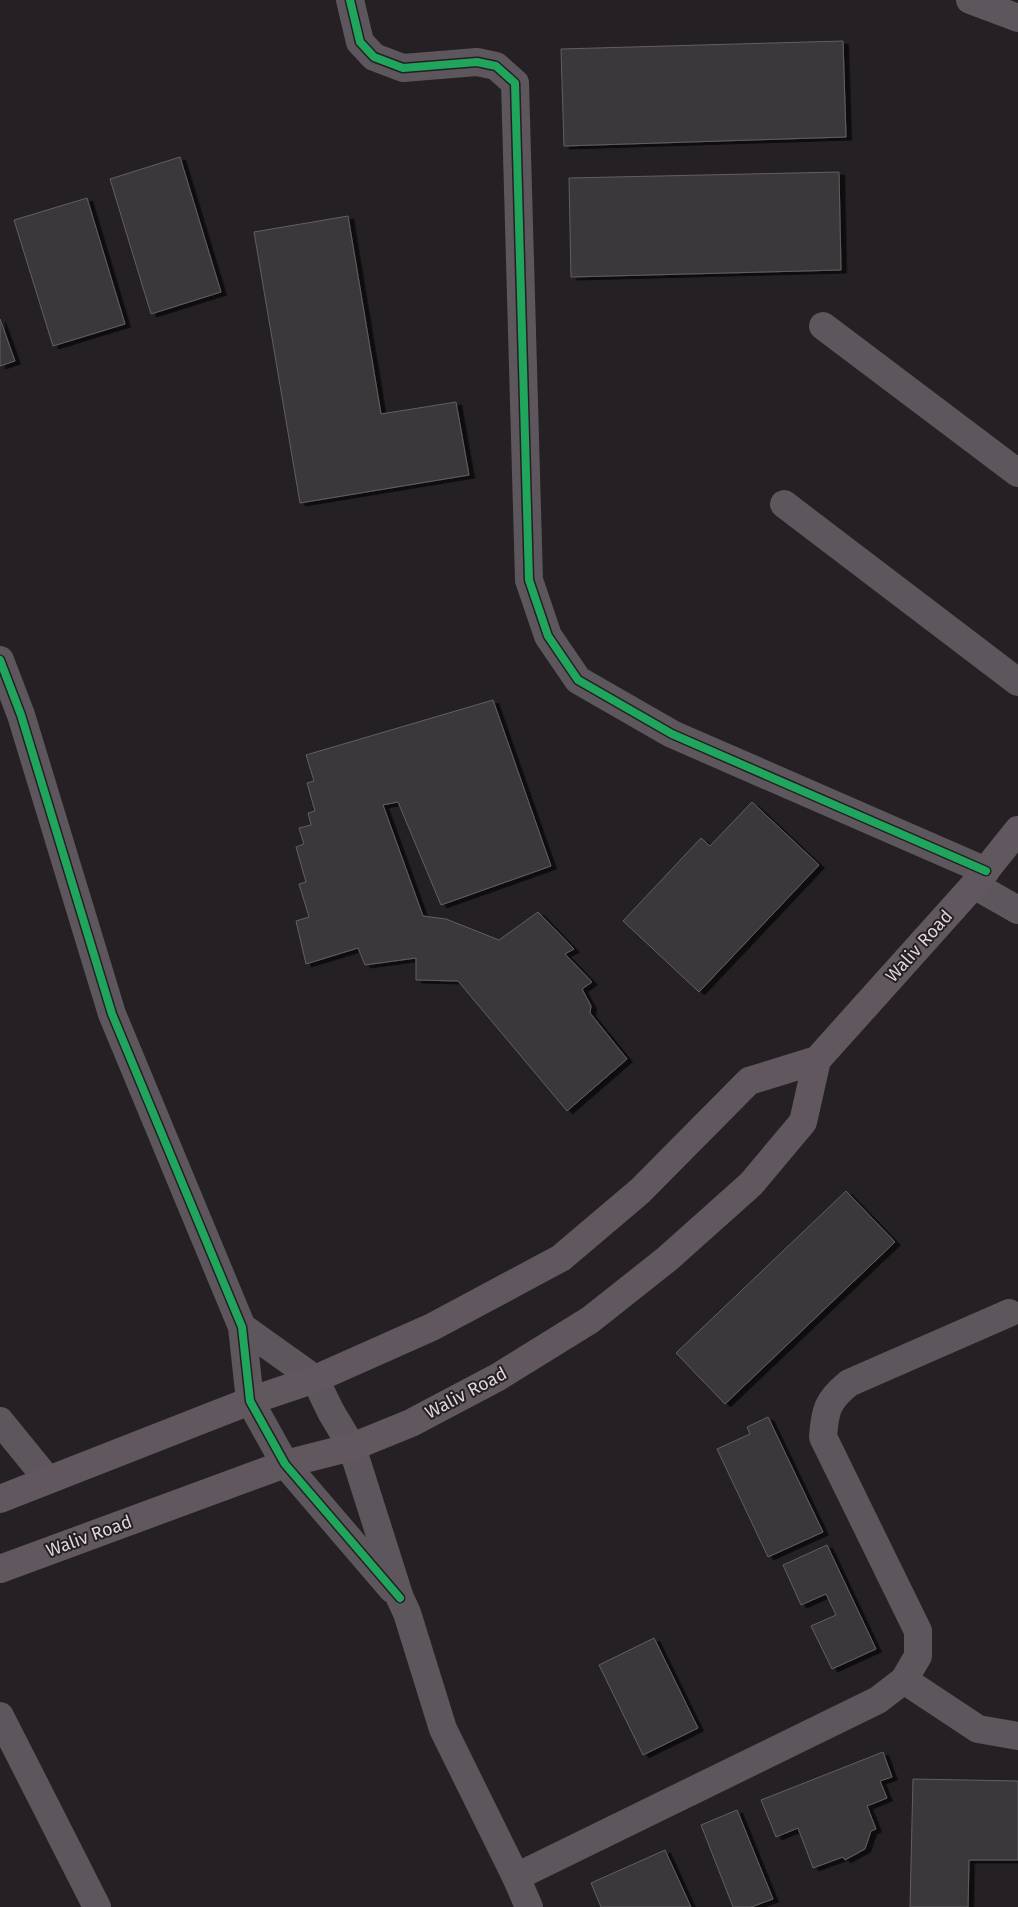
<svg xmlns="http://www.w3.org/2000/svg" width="1018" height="1907" viewBox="0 0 1018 1907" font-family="'Fira Sans',sans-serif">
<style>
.building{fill:#3b383a;stroke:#625f61;filter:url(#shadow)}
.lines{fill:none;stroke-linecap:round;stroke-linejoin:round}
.minor{stroke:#5e565d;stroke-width:28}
.tertiary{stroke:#5e565d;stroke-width:28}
.secondary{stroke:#60575f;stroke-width:28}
.cycleway-casing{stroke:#251f24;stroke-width:11}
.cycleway{stroke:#20a55d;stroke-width:8}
.labels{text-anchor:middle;stroke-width:4;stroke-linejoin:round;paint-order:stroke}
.street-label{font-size:18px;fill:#dbd7da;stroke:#251f24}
</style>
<defs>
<filter id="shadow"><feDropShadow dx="5.5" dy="3" stdDeviation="0" flood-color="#0009"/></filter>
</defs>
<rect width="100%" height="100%" fill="#242023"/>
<path class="building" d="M 843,41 L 846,137 L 564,146 L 561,49 Z
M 180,157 L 221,292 L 151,314 L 110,179 Z
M 839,172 L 841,270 L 571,277 L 569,178 Z
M 87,198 L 125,324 L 53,346 L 14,220 Z
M 348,216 L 381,414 L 456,402 L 469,475 L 300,503 L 254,232 Z
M 0,319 L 15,361 L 0,366 Z
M 493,700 L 551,866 L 441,905 L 398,802 L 383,805 L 423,916 L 446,919 L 499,940 L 538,912 L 574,949 L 565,954 L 592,982 L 582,989 L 591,1006 L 590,1013 L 627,1059 L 567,1111 L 458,981 L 416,980 L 416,958 L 365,965 L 358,948 L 306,964 L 296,921 L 309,917 L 299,884 L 306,882 L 296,847 L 304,844 L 299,828 L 311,825 L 308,813 L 315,811 L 307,783 L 314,781 L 306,755 Z
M 752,802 L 819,865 L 699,992 L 623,921 L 701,838 L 710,846 Z
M 846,1191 L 895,1242 L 725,1404 L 676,1353 Z
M 768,1417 L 823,1532 L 768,1557 L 717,1449 L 750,1434 L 747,1427 Z
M 827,1545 L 876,1649 L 832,1669 L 811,1626 L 836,1615 L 826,1594 L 801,1605 L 783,1565 Z
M 654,1638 L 698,1728 L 643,1755 L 599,1665 Z
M 883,1752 L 892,1777 L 880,1781 L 887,1798 L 867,1806 L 876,1829 L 871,1831 L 865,1849 L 845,1860 L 843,1857 L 813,1868 L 798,1828 L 776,1837 L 761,1800 Z
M 913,1779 L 1018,1781 L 1018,1860 L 969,1860 L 968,1907 L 910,1907 Z
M 737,1810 L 773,1899 L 751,1907 L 733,1907 L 701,1825 Z
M 665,1850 L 691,1907 L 601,1907 L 591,1883 Z"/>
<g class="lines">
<path class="minor" d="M 350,0 L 360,42 L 374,57 L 403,68 L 477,62 L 496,66 L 515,83 L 529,580 L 548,636 L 578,680 L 672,734 L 986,871
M 970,0 L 1018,18
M 823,326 L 1018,473
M 784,504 L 1018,682
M 0,660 L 21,715 L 112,1014 L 242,1327 L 250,1401
M 974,885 L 1018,910
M 242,1327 L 315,1379
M 0,1421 L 48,1480
M 904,1680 L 978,1729 L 1018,1736
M 0,1716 L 97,1907
M 516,1877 L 878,1700 L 904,1680 L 918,1656 L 918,1631 L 823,1437 C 825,1410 827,1401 849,1383 L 1009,1313"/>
<path class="tertiary" d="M 315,1379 L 331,1412 L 352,1447 L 400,1598 L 407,1613 L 443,1729 L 516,1877 L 529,1907
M 250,1401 L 285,1464 L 392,1589"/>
<path class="secondary" d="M 0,1499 L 250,1401 L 315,1379 L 432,1327 L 561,1258 L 640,1191 L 749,1081 L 817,1060
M 0,1569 L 285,1464 L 352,1447 L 411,1423 L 498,1377 L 590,1320 L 667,1259 L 751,1184 L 803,1122 L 817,1060 L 974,885 L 1018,830"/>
<defs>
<path id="cycleway" d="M 350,0 L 360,42 L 374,57 L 403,68 L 477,62 L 496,66 L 515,83 L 529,580 L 548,636 L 578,680 L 672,734 L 986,871
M 0,660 L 21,715 L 112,1014 L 242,1327 L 250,1401 L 285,1464 L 400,1598"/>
</defs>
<use href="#cycleway" class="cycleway-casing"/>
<use href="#cycleway" class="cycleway"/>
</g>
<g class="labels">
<g class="street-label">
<text transform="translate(919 946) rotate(-48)" y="6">Waliv Road</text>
<text transform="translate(466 1393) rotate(-28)" y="6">Waliv Road</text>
<text transform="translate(89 1536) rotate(-20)" y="6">Waliv Road</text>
</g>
</g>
</svg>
